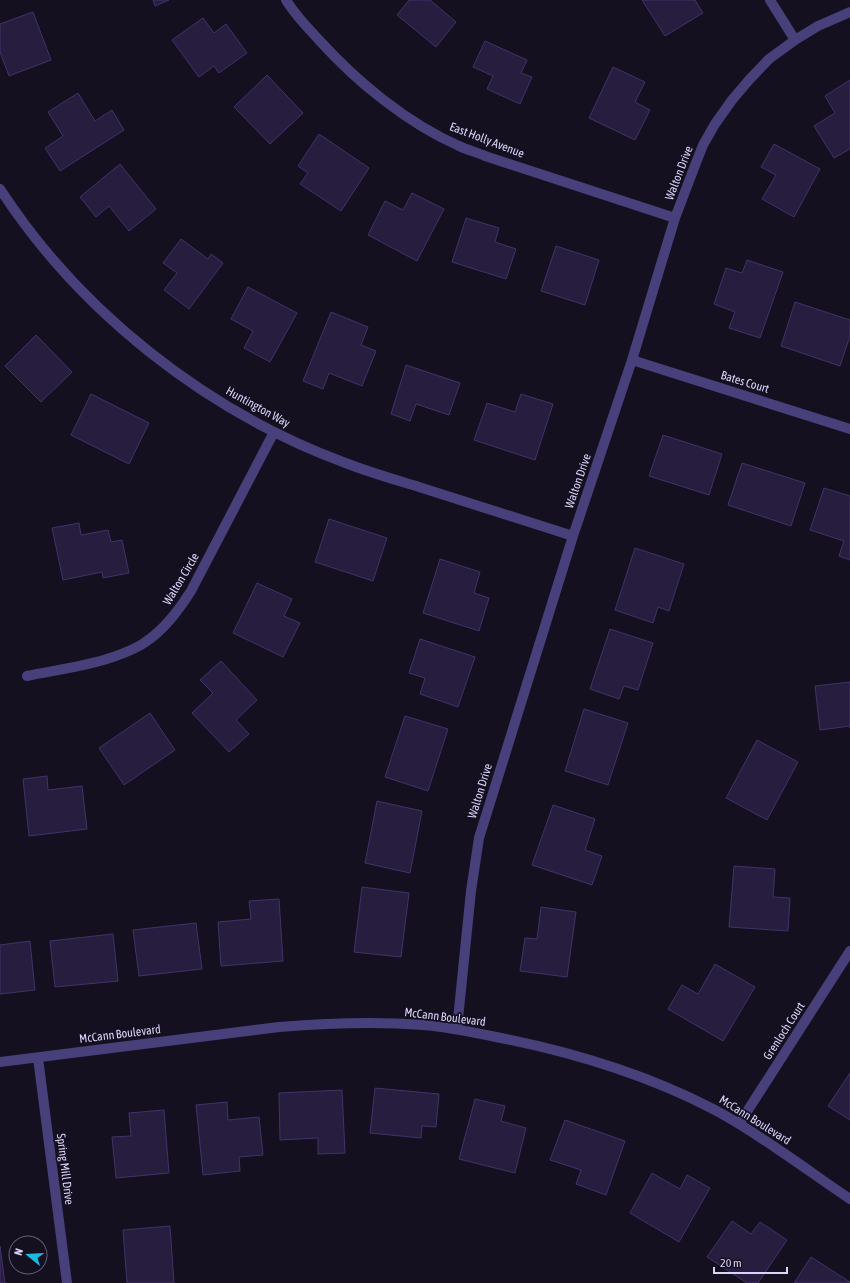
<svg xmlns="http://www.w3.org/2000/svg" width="850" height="1283" viewBox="0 0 850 1283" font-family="'Asap Condensed',sans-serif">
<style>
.building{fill:#271e3f;stroke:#423269}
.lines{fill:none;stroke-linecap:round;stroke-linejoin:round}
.minor{stroke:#47407a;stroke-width:10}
.labels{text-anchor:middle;stroke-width:3.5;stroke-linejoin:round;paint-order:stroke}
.street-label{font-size:12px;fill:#dbd4fa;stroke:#141020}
</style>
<rect width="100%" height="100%" fill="#141020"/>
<path class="building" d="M 153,0 L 169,0 L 155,6 Z
M 409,0 L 430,0 L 456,22 L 436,47 L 397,15 Z
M 642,0 L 695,0 L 703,13 L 665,36 Z
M 33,12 L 51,60 L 9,76 L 0,52 L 0,24 Z
M 203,18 L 214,33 L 226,24 L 247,53 L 219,73 L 214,66 L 199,77 L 172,40 Z
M 485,41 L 527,60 L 521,73 L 532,77 L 520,104 L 487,89 L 493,76 L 473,67 Z
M 613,67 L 645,82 L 635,102 L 650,110 L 635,140 L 589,118 Z
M 267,75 L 303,113 L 270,144 L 234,107 Z
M 850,80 L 850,149 L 834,158 L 814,126 L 835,113 L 825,96 Z
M 78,93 L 95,121 L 112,110 L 124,130 L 60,171 L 45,148 L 63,136 L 48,112 Z
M 319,134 L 369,168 L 341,211 L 300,184 L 308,173 L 298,166 Z
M 774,144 L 820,169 L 794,217 L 762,199 L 776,175 L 761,167 Z
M 120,164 L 156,209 L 129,231 L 109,206 L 96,217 L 80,197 Z
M 412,193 L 444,209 L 417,261 L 368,235 L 385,201 L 403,210 Z
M 466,218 L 499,228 L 495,242 L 516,249 L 506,279 L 452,262 Z
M 181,239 L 208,259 L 211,254 L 223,263 L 189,309 L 164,290 L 177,273 L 163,263 Z
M 556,246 L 599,260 L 585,305 L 541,291 Z
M 747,260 L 783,272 L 760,338 L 729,328 L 735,312 L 714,304 L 726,268 L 742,273 Z
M 248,287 L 297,313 L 270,362 L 244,348 L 253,331 L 231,319 Z
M 795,302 L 850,320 L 850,336 L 840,366 L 781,346 Z
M 331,312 L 368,327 L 361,345 L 376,351 L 362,386 L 329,373 L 323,389 L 303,381 Z
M 36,335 L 72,372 L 41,402 L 5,366 Z
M 406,365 L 460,383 L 449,415 L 416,404 L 410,421 L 391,414 Z
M 91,394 L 149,423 L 129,464 L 71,435 Z
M 521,394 L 553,404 L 535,460 L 474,440 L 487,403 L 515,412 Z
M 663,435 L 722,454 L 709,495 L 649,476 Z
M 742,463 L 805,483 L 791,526 L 728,505 Z
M 824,488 L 850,496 L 850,560 L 839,556 L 844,541 L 810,530 Z
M 329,519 L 387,538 L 373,581 L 315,562 Z
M 79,523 L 81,535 L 108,530 L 111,542 L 122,540 L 129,573 L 103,578 L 102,572 L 63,580 L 52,528 Z
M 635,548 L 684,564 L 669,611 L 658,607 L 653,623 L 615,610 Z
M 440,559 L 480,572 L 474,593 L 489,598 L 479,631 L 423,613 Z
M 257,583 L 292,599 L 284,616 L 300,623 L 283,657 L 233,633 Z
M 610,629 L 653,643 L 638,690 L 624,686 L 619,699 L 590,689 Z
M 420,639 L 475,657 L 458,707 L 420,694 L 425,678 L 409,673 Z
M 221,661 L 257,700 L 236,720 L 249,734 L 229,752 L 192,713 L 213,693 L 200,680 Z
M 850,682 L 850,728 L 850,726 L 820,730 L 815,686 Z
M 584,709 L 628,723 L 608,785 L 565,771 Z
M 150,713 L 175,750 L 124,785 L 99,748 Z
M 405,716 L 448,729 L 428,791 L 385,777 Z
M 757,740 L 798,762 L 767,820 L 726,798 Z
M 47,776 L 48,790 L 82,786 L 87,829 L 29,836 L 23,779 Z
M 377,801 L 422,811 L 410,873 L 365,863 Z
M 553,805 L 595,819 L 585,850 L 602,856 L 592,885 L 532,865 Z
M 734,866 L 775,869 L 773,897 L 790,898 L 788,931 L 729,927 Z
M 362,887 L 409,893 L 401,957 L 354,952 Z
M 279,899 L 283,961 L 221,966 L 218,922 L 251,919 L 249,901 Z
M 541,907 L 576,912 L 567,977 L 520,971 L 525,938 L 537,939 Z
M 196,923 L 202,969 L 139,976 L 133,930 Z
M 113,934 L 118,981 L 55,987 L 50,941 Z
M 30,941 L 35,990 L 0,994 L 0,945 Z
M 715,964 L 755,987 L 723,1041 L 668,1009 L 682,985 L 698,994 Z
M 850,1073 L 850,1120 L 828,1106 Z
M 375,1088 L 439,1094 L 436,1127 L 422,1126 L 421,1138 L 370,1133 Z
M 342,1090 L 345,1153 L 318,1154 L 318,1138 L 280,1140 L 279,1093 Z
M 475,1099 L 505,1106 L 501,1121 L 526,1128 L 515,1173 L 459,1159 Z
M 227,1102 L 228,1120 L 259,1117 L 263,1155 L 239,1157 L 240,1171 L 203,1175 L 196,1105 Z
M 164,1110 L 169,1173 L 116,1178 L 112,1137 L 131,1136 L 129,1113 Z
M 565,1120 L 625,1141 L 606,1195 L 576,1184 L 581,1170 L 550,1160 Z
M 652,1173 L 680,1189 L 687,1175 L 710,1188 L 679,1242 L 630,1213 Z
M 732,1221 L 751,1234 L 760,1222 L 787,1240 L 758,1283 L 747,1283 L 707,1257 Z
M 170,1226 L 174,1283 L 127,1283 L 123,1230 Z
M 0,1246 L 5,1283 L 0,1283 Z
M 811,1257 L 850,1282 L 850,1283 L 794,1283 Z"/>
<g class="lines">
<path class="minor" d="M 286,0 C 295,15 307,27 319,40 C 357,82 407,123 459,146 C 467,150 476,152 485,156 L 675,218
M 770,0 L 795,40
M 0,189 C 80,312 206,411 343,462 C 368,472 393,479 419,487 C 470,503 522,520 573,536
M 632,360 L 850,429
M 27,676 C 61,669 98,665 131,650 C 135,648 140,646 144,643 C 164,630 178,611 191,591 L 274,432
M 457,1029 L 471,891 L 479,838 L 573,536 L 632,360 L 675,218 L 694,168 L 703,145 L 715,124 L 732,100 L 749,80 L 769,59 L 795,40 L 818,26 L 850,12
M 38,1058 L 67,1283
M 0,1062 L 279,1027 C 327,1023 376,1021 423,1025 C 448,1027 472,1032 496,1037 C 568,1051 645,1074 711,1108 C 735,1120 757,1135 779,1150 C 803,1166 826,1183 850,1199
M 739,1124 L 850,951"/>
</g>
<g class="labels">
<g class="street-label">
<text transform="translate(487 140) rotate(21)" y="4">East Holly Avenue</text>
<text transform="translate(679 173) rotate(-69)" y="4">Walton Drive</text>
<text transform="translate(745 382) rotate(17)" y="4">Bates Court</text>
<text transform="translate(258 407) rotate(29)" y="4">Huntington Way</text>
<text transform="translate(578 481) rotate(-71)" y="4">Walton Drive</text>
<text transform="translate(181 579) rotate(-59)" y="4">Walton Circle</text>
<text transform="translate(480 791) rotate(-73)" y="4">Walton Drive</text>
<text transform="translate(445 1017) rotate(7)" y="4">McCann Boulevard</text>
<text transform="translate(784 1031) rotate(-57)" y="4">Grenloch Court</text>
<text transform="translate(120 1034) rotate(-7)" y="4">McCann Boulevard</text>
<text transform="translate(755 1120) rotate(32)" y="4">McCann Boulevard</text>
<text transform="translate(65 1169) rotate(83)" y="4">Spring Mill Drive</text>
</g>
</g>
<g transform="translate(28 1255) rotate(288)"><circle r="19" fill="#141020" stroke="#645e77"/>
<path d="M0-3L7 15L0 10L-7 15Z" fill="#18bce2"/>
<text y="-6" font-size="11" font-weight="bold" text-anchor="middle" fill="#dbd4fa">N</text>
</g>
<path d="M714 1267v6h73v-6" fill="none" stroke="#dbd4fa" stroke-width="2"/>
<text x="720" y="1267" font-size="12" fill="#dbd4fa" stroke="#141020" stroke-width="3" paint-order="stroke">20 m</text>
</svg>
